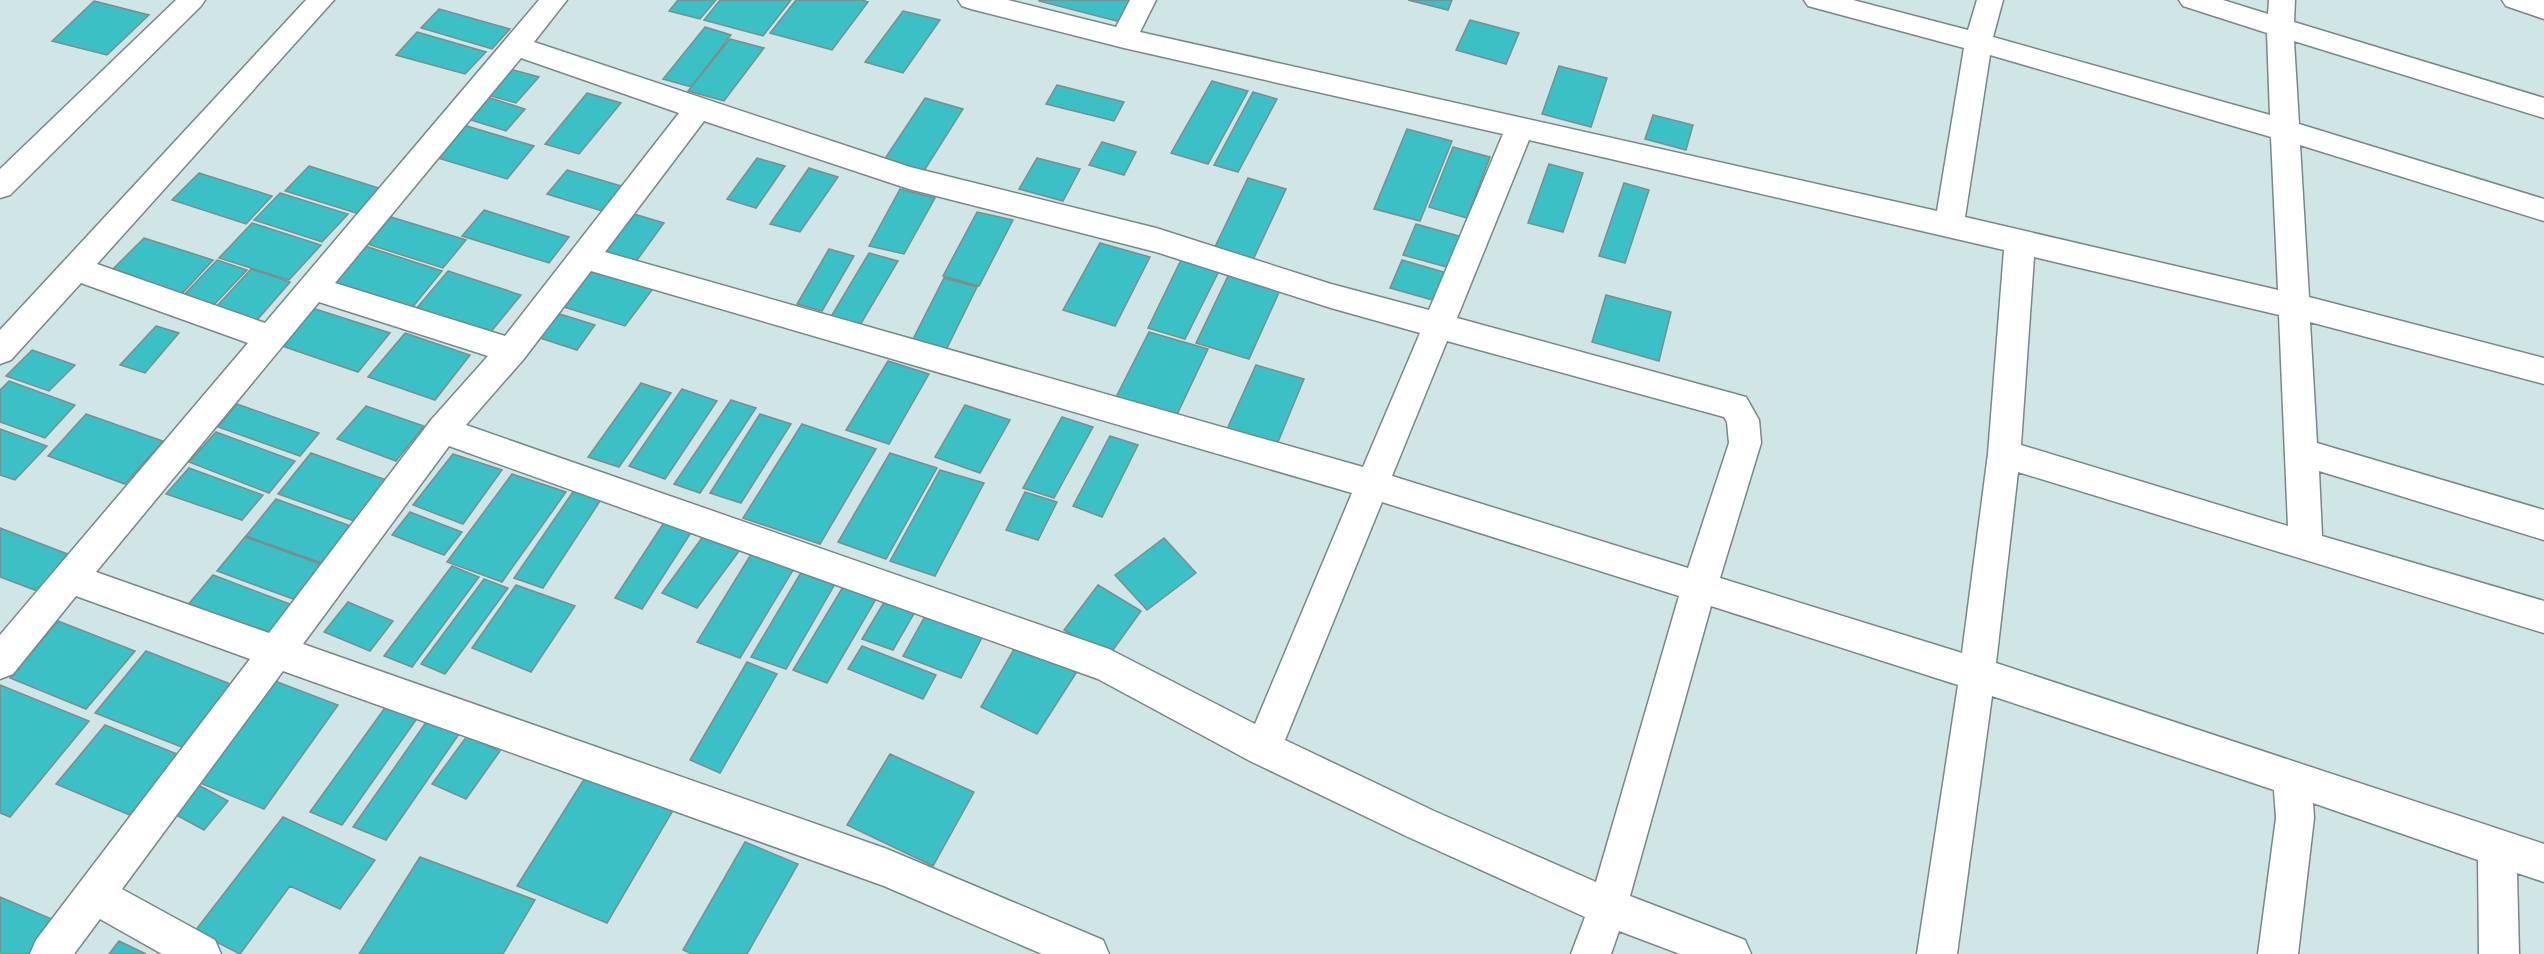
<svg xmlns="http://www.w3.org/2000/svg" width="2544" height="954" viewBox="0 0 2544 954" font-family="'Nunito Sans',sans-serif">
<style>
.building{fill:#3bc0c5;stroke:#7b8e8e;stroke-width:1.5}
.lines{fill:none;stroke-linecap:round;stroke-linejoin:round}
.street-casing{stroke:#76898a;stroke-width:3}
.street{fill:#fff;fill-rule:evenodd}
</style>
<rect width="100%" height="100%" fill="#d0e5e6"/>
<path class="building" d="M 678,0 L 716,0 L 700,19 L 669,11 Z
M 720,0 L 791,0 L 763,36 L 704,20 Z
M 796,0 L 862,0 L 868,2 L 832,50 L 770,33 Z
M 1133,0 L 1120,22 L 1039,1 L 1039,0 Z
M 1408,0 L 1452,0 L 1448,10 Z
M 94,1 L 149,15 L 107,55 L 52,41 Z
M 439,9 L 510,29 L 492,49 L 421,28 Z
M 903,11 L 940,20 L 903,73 L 865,62 Z
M 1470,20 L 1519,33 L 1506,64 L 1456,50 Z
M 705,27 L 731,35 L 691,87 L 663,79 Z
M 417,32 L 486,52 L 465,74 L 396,55 Z
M 730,39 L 764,48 L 724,101 L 688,91 Z
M 1559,66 L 1607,78 L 1591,127 L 1542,114 Z
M 506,68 L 539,77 L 516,103 L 484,94 Z
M 1212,81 L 1248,91 L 1208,164 L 1171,153 Z
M 1057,85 L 1124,102 L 1114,121 L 1046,104 Z
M 1253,92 L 1277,99 L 1238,172 L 1214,165 Z
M 587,93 L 621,103 L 579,154 L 545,144 Z
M 484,96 L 525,109 L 506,131 L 464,118 Z
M 925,98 L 963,109 L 924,171 L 884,160 Z
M 1653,115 L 1693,125 L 1686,150 L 1645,139 Z
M 460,124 L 534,146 L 507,179 L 431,156 Z
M 1407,129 L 1452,141 L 1420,221 L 1374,209 Z
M 1102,142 L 1136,152 L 1124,175 L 1089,165 Z
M 1453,147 L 1490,157 L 1467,218 L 1429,207 Z
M 757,158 L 785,166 L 756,208 L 727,199 Z
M 1037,158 L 1080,169 L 1063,201 L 1019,189 Z
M 1549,164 L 1583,173 L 1563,232 L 1528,223 Z
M 309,166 L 382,189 L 359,214 L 285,191 Z
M 809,168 L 838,177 L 800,232 L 770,224 Z
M 567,170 L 621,186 L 602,211 L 547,194 Z
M 199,173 L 272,196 L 246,224 L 172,200 Z
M 1248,178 L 1286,189 L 1252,262 L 1213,251 Z
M 1624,183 L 1649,190 L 1625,263 L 1599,256 Z
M 900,189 L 935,198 L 904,254 L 869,246 Z
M 280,193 L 348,214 L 322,242 L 254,220 Z
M 484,210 L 569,237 L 549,263 L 462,236 Z
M 624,211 L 664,223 L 632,267 L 591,254 Z
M 977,212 L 1013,220 L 979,286 L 943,276 Z
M 391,217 L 466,240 L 443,268 L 367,244 Z
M 252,223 L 321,245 L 289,280 L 219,258 Z
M 1416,224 L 1466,238 L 1454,269 L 1403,255 Z
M 144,238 L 213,260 L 178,298 L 108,274 Z
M 1100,243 L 1150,257 L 1115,326 L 1063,310 Z
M 365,246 L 442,271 L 412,308 L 333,283 Z
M 829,249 L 854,256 L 822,311 L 797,304 Z
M 869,253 L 898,261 L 859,327 L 829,320 Z
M 1182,258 L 1220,269 L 1185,339 L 1148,328 Z
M 217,260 L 247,270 L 211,308 L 181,298 Z
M 1402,260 L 1447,273 L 1436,301 L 1390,288 Z
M 594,267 L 655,286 L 625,326 L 564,307 Z
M 251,269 L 290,282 L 257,320 L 217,306 Z
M 448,271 L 521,295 L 490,333 L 416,309 Z
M 1229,274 L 1281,288 L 1249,359 L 1196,343 Z
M 944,278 L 977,287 L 943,356 L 909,347 Z
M 1606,295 L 1671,312 L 1659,361 L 1592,342 Z
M 309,307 L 390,333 L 358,372 L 276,344 Z
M 547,310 L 595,325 L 577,350 L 528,334 Z
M 156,326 L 179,333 L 145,373 L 120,365 Z
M 1149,332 L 1208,349 L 1172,425 L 1111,407 Z
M 405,333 L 470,355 L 435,400 L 368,377 Z
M 32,350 L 75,365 L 49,391 L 6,376 Z
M 888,361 L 929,374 L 889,444 L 846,430 Z
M 1256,365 L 1304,379 L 1273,454 L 1223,438 Z
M 9,381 L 75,405 L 45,438 L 0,422 L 0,390 Z
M 641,383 L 671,393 L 619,467 L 588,457 Z
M 682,389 L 717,401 L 665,479 L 629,466 Z
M 731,400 L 756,408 L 700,493 L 674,484 Z
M 237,404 L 319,433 L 300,456 L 218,427 Z
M 965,405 L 1010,420 L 980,473 L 935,457 Z
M 366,406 L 424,426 L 396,461 L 337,439 Z
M 86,414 L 163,441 L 125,484 L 48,456 Z
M 760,414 L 791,424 L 741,503 L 710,493 Z
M 1062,417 L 1093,427 L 1054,498 L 1023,488 Z
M 802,424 L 876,449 L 820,544 L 743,518 Z
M 0,429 L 47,446 L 15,480 L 0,475 Z
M 216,432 L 295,461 L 269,493 L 189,462 Z
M 1110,436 L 1138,445 L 1102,517 L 1073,506 Z
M 311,453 L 395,483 L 363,524 L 278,494 Z
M 890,453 L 937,468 L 886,559 L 838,542 Z
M 453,454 L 502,470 L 463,524 L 413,505 Z
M 189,468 L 263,495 L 242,520 L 166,494 Z
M 940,470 L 984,483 L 935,576 L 890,561 Z
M 512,474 L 566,492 L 502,582 L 447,562 Z
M 575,489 L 602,498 L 543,588 L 514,578 Z
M 1025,492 L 1057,502 L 1038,540 L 1006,530 Z
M 276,499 L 362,530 L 333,567 L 246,536 Z
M 410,512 L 462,532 L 444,555 L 392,535 Z
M 667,518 L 694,528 L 642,609 L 615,598 Z
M 0,528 L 73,556 L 40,592 L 0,577 Z
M 707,531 L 742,547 L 697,608 L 662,593 Z
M 245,537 L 331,568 L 304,603 L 217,571 Z
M 1164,538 L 1196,573 L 1147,610 L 1115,575 Z
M 755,548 L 798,562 L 740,658 L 697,642 Z
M 452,566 L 479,577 L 412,667 L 384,656 Z
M 802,571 L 835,584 L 786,669 L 751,657 Z
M 213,575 L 298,607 L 272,640 L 187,606 Z
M 484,579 L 508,588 L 445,674 L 421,664 Z
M 846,582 L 879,594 L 827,683 L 793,670 Z
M 516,585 L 575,606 L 531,672 L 472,648 Z
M 1098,585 L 1141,611 L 1108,657 L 1064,630 Z
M 889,594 L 919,605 L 893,650 L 862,639 Z
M 348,602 L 393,621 L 370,651 L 324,632 Z
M 929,609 L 986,630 L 961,678 L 903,656 Z
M 58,621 L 135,651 L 86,709 L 10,678 Z
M 1017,644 L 1078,670 L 1037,734 L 981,707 Z
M 862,646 L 936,675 L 923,699 L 848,669 Z
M 146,651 L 246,690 L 197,753 L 95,713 Z
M 747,662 L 777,674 L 720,773 L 690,760 Z
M 267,678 L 338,705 L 264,809 L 190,779 Z
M 0,685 L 89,721 L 10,817 L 0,813 Z
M 387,705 L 418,717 L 342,825 L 310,812 Z
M 427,721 L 459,734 L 386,840 L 353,827 Z
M 105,725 L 192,760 L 144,821 L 56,784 Z
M 467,736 L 500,751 L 466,799 L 432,784 Z
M 890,754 L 974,792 L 933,866 L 847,825 Z
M 588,773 L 675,807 L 607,923 L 517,886 Z
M 191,781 L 228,801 L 204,830 L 167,810 Z
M 283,817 L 375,860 L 340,909 L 290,886 L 240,954 L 195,931 Z
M 745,842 L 798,864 L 747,954 L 692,954 L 683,950 Z
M 420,857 L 535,900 L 503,954 L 359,954 Z
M 0,897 L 61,923 L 37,954 L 0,954 Z
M 119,941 L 146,954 L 109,954 Z"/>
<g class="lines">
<defs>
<path id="street" d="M 176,0 L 205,0 L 201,6 L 10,195 L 0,198 L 0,169 Z
M 306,0 L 334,0 L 97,264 L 265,323 L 539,0 L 567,0 L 534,42 L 910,167 L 1156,228 L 1331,284 L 1429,310 L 1503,134 L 1124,48 L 971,9 L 962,6 L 958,0 L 1008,0 L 1116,27 L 1130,0 L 1156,0 L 1140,32 L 1937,211 L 1964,48 L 1808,6 L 1804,0 L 1853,0 L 1968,30 L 1977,0 L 2003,0 L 1993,37 L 2270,115 L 2267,33 L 2183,6 L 2179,0 L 2223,0 L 2268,14 L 2269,0 L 2295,0 L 2294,22 L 2544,98 L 2544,118 L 2294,41 L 2299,124 L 2544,199 L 2544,221 L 2300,145 L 2309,297 L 2544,358 L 2544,384 L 2310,322 L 2317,443 L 2544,510 L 2544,540 L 2319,471 L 2322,536 L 2544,601 L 2544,633 L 2018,472 L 1996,663 L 2544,844 L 2544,882 L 2517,873 L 2519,954 L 2479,954 L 2478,860 L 2313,803 L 2314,818 L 2298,954 L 2258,954 L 2276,818 L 2274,790 L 1992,696 L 1957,954 L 1917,954 L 1958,685 L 1711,606 L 1630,896 L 1745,940 L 1751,954 L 1680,954 L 1619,931 L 1611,954 L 1571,954 L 1585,917 L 1408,837 L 1250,761 L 1098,679 L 449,446 L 303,644 L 887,849 L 1103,940 L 1109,954 L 1042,954 L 884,886 L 283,671 L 122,889 L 215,940 L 221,954 L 162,954 L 100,919 L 74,954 L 30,954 L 36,940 L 250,659 L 76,596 L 13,674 L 0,679 L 0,635 L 248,343 L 81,283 L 11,360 L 0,364 L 0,330 ZM 1990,55 L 2271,137 L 2278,290 L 1965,217 ZM 521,58 L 679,113 L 505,336 L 335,283 ZM 704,121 L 909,189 L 1156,252 L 1331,308 L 1420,333 L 1363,467 L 605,252 ZM 1529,140 L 2004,250 L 1988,454 L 1962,653 L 1720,578 L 1761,443 L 1759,420 L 1746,397 L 1457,318 ZM 2034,257 L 2279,315 L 2288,526 L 2021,445 ZM 591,271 L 1352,493 L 1255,724 L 1109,649 L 466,425 L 523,360 ZM 319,302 L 488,356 L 431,420 L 269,633 L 96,572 ZM 1447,341 L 1724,417 L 1727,422 L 1729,443 L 1688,568 L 1392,476 ZM 1382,502 L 1679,596 L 1596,882 L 1434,811 L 1285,740 Z
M 2502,0 L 2544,0 L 2544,19 L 2506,6 Z"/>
</defs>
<use href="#street" class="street-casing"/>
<use href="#street" class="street"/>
</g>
</svg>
